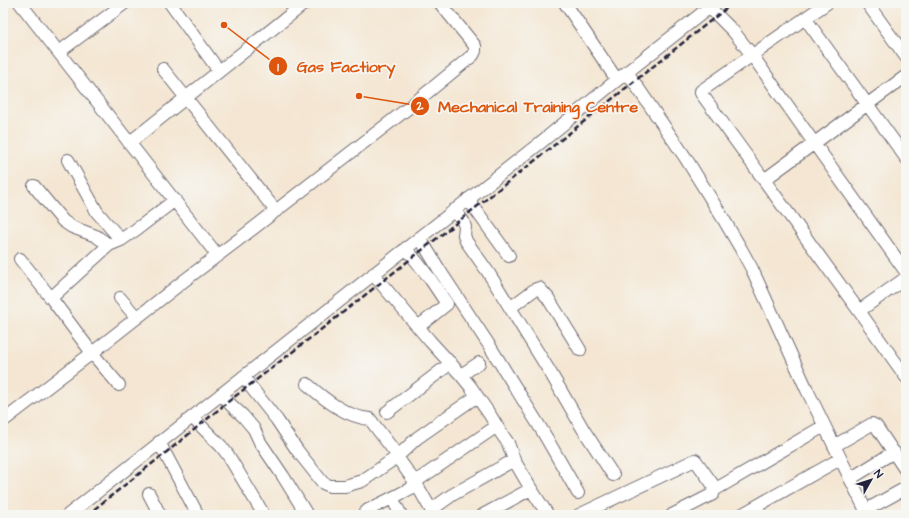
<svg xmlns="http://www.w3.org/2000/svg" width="909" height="518" viewBox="0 0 909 518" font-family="'Architects Daughter',sans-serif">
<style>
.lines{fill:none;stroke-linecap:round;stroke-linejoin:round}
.minor-casing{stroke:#6c6770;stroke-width:14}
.minor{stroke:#fff;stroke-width:12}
.rail{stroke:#22223b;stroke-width:2.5;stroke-dasharray:6 3;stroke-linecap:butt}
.leader{fill:none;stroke:#de560e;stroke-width:1.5}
.callout-dot{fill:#de560e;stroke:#f6f6f2;stroke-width:1.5}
.mark-label{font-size:12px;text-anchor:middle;font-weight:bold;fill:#fff}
.callout-label{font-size:16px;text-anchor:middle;font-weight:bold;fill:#de560e;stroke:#f6f6f2;stroke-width:3.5;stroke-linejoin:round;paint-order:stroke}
</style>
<rect width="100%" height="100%" fill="#f6f6f2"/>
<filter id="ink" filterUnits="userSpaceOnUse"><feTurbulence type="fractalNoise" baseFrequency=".025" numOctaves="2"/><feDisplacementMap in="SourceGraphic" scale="8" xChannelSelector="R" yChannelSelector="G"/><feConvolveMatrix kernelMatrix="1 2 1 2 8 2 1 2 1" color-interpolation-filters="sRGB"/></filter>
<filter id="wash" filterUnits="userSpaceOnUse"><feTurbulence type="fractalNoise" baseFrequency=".012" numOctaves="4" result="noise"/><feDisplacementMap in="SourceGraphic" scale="16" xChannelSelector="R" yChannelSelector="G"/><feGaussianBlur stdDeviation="0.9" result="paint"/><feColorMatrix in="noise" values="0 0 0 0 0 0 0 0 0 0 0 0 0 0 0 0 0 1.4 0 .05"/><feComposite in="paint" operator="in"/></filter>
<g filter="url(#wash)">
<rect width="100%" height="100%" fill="#f4e6d2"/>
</g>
<g filter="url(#ink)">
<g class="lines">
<defs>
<path id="minor" d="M 20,3 L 218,256
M 170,3 L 219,71
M 565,3 L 617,80
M 827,3 L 701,91 L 701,93 L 859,311 L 906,377
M 867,3 L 906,57
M 709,7 L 733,31 L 752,55 L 814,143 L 906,272
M 805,18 L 906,158
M 59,52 L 125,3
M 163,69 L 276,211
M 627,72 L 685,157 L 724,220 L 741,249 L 752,269 L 807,390 L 868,515
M 129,143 L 305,3
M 68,160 L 97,212 L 121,240
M 764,180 L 906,76
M 34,186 L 63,221 L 72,227 L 96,236 L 109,245
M 468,199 L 509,256
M 454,210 L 463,221 L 465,227 L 464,235 L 466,241 L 488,272 L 550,372 L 583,429 L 613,475
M 419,238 L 426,248 L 440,271 L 489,345 L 543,432 L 578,493
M 406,248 L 431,280 L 447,304 L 418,327
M 20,259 L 51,298 L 92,353 L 119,385
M 373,274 L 430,341 L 461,375 L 470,386 L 490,415 L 501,433 L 508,443 L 514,460 L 531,489 L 548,515
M 51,298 L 109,245 L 121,240 L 141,226 L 175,200
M 120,298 L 137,318
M 510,308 L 534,290 L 539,288 L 540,289 L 548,298 L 580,350
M 859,311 L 906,278
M 461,375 L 479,363
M 244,376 L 250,386 L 277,420 L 297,450 L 323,483 L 330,486 L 345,486 L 362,481 L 397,457 L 417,485 L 434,515
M 307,384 C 324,399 346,417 370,419 L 375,426 L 398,456 L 397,457
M 221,394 L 231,405 L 243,416 L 254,429 L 260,442 L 283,476 L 307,515
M 387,412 L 451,363
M 192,417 L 221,446 L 228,455 L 264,515
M 3,421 L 92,353 L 185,280 L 242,237 L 407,109 L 473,55 L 475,51 L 475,46 L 440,3
M 159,442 L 198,515
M 834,446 L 872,424 L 876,426 L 906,471
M 398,456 L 417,438 L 477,396
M 850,479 L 894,452
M 415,482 L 497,426
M 716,489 L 824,426
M 149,494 L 160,515
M 392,498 L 401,515
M 431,510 L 452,495 L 514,460
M 866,510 L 906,488
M 68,515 L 540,143 L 617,80 L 715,3
M 366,515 L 365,513 L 368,510 L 396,496 L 417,485
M 483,515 L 531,489
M 579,515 L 695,460 L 696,461 L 716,489 L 713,492 L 713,494 L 672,515
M 741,515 L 840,459"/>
</defs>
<use href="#minor" class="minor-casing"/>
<use href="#minor" class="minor"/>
<path class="rail" d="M 87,515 C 117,491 148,467 178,443 C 195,429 212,415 229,401 C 399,270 565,136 733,3"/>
</g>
</g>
<path class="leader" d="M224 25L278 66M359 96L420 106"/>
<g class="callout-dot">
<circle cx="224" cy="25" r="4"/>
<circle cx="359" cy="96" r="4"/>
<circle cx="278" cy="66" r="10"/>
<circle cx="420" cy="106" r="10"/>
</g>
<g class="mark-label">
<text x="278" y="71">1</text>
<text x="420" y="110">2</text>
</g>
<g class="callout-label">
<text x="346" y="72">Gas Factiory</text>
<text x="538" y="112">Mechanical Training Centre</text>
</g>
<rect width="909" height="518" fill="none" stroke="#f6f6f2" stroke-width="16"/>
<g transform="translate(871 480) rotate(51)" stroke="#f6f6f2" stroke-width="3" paint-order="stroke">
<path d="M0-3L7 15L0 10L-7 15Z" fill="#22223b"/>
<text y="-6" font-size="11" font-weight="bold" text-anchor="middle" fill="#22223b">N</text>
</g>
</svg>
